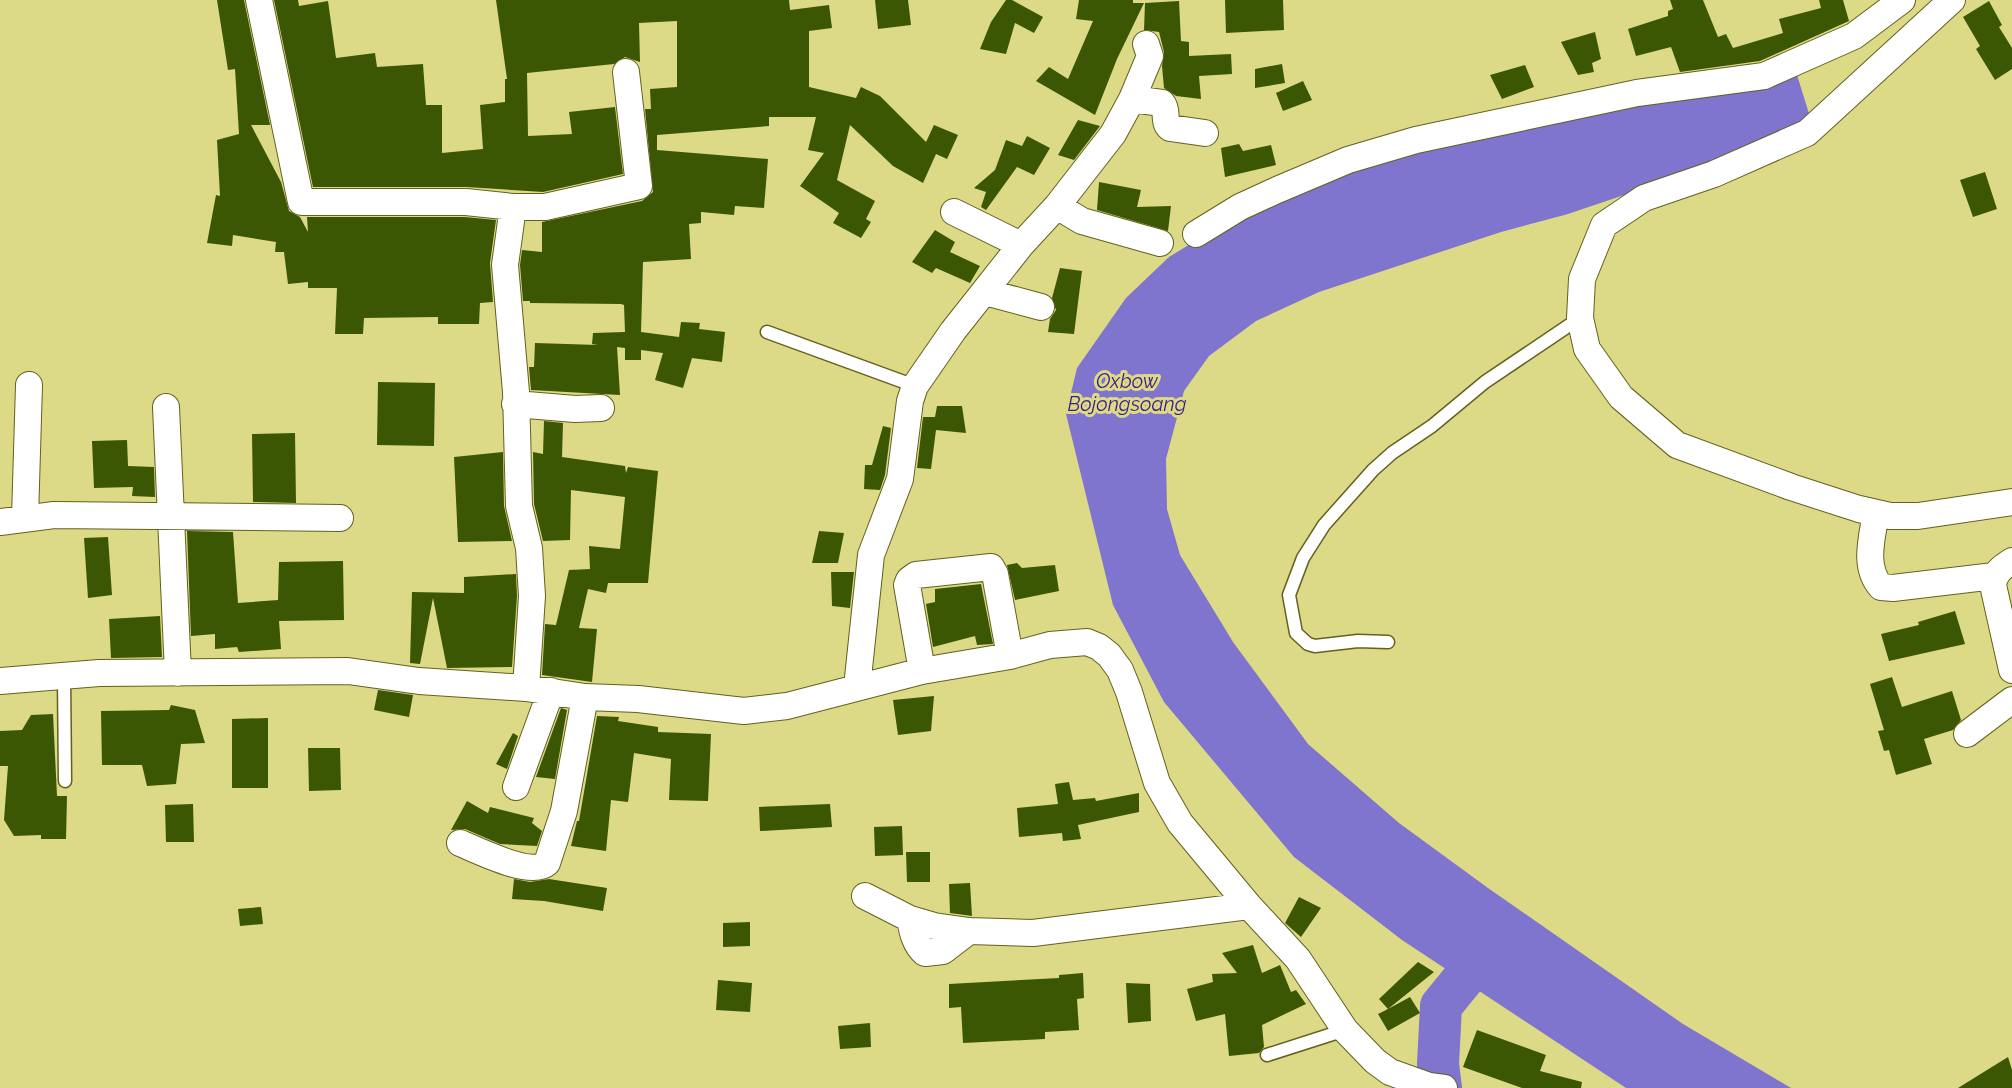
<svg xmlns="http://www.w3.org/2000/svg" width="2012" height="1088" viewBox="0 0 2012 1088" font-family="Raleway,sans-serif">
<style>
.water{fill:#7f74ce}
.lines{fill:none;stroke-linecap:round;stroke-linejoin:round}
.river{stroke:#7f74ce;stroke-width:42}
.building{fill:#3c5703}
.service-casing{stroke:#636120;stroke-width:15}
.minor-casing{stroke:#636120;stroke-width:28}
.service{stroke:#fff;stroke-width:12}
.minor{stroke:#fff;stroke-width:26}
.labels{text-anchor:middle;stroke-width:6;stroke-linejoin:round;paint-order:stroke}
.water-label{font-size:20px;font-style:italic;fill:#3b1d88;stroke:#dcda86}
</style>
<rect width="100%" height="100%" fill="#dcda86"/>
<path class="water" d="M 1797,75 L 1811,120 L 1686,174 L 1568,214 L 1501,232 L 1319,292 L 1256,321 L 1209,356 L 1184,391 L 1166,459 L 1167,509 L 1180,555 L 1233,642 L 1308,744 L 1399,823 L 1488,888 L 1683,1024 L 1791,1088 L 1626,1088 L 1402,940 L 1294,857 L 1164,702 L 1113,605 L 1066,414 L 1077,368 L 1126,298 L 1169,257 L 1218,227 L 1351,166 L 1481,135 Z"/>
<g class="lines">
<path class="river" d="M 1441,1088 L 1438,1064 L 1441,1006 L 1490,946"/>
</g>
<path class="building" d="M 217,0 L 244,0 L 270,125 L 251,125 L 281,182 L 289,211 L 300,217 L 308,232 L 307,217 L 465,217 L 496,220 L 490,263 L 493,302 L 480,303 L 479,324 L 438,324 L 438,317 L 364,318 L 363,334 L 335,334 L 337,288 L 308,288 L 308,282 L 288,284 L 284,252 L 275,252 L 276,242 L 233,235 L 232,246 L 207,243 L 216,195 L 220,196 L 217,140 L 239,134 L 235,69 L 228,70 Z
M 274,0 L 298,0 L 299,6 L 328,1 L 336,58 L 375,53 L 377,67 L 423,64 L 426,105 L 442,105 L 442,153 L 483,149 L 480,105 L 505,102 L 505,79 L 507,79 L 496,0 L 789,0 L 790,10 L 829,5 L 832,28 L 809,31 L 809,87 L 856,98 L 861,87 L 880,96 L 926,142 L 934,125 L 958,135 L 947,159 L 936,154 L 923,183 L 893,166 L 850,125 L 837,180 L 875,201 L 866,219 L 871,222 L 861,238 L 833,223 L 839,213 L 800,186 L 824,153 L 808,150 L 816,117 L 769,117 L 769,126 L 657,135 L 657,150 L 768,159 L 764,208 L 735,206 L 734,215 L 701,212 L 701,223 L 689,224 L 691,259 L 643,262 L 641,332 L 679,337 L 681,322 L 700,323 L 699,329 L 725,332 L 722,362 L 692,358 L 683,388 L 655,380 L 663,353 L 641,350 L 641,360 L 625,360 L 625,348 L 617,347 L 620,395 L 531,390 L 529,367 L 534,367 L 535,343 L 598,345 L 592,344 L 593,333 L 625,332 L 624,305 L 621,304 L 530,303 L 530,301 L 523,301 L 520,265 L 522,250 L 542,252 L 542,222 L 642,201 L 653,192 L 645,109 L 651,109 L 650,89 L 677,87 L 677,21 L 639,23 L 640,62 L 625,57 L 614,64 L 527,73 L 528,136 L 572,134 L 569,112 L 615,107 L 623,174 L 543,192 L 466,187 L 313,187 Z
M 875,0 L 908,0 L 911,25 L 878,29 Z
M 1006,0 L 1012,0 L 1043,17 L 1034,33 L 1015,23 L 1006,54 L 980,49 L 991,22 Z
M 1079,0 L 1133,0 L 1133,3 L 1144,3 L 1117,59 L 1095,115 L 1036,81 L 1049,67 L 1068,79 L 1093,21 L 1076,19 Z
M 1225,0 L 1283,0 L 1284,30 L 1226,33 Z
M 1670,0 L 1703,0 L 1718,37 L 1726,34 L 1733,48 L 1783,33 L 1779,19 L 1821,8 L 1819,0 L 1843,0 L 1849,21 L 1760,61 L 1680,72 L 1671,47 L 1636,56 L 1628,29 L 1668,16 L 1668,11 L 1673,9 Z
M 1179,1 L 1181,41 L 1189,42 L 1189,56 L 1231,54 L 1232,74 L 1199,76 L 1201,99 L 1176,96 L 1164,88 L 1162,66 L 1164,52 L 1159,32 L 1144,30 L 1145,3 Z
M 1989,1 L 2002,25 L 1999,27 L 2012,48 L 2012,69 L 1995,80 L 1976,49 L 1980,46 L 1963,17 Z
M 1595,32 L 1601,59 L 1592,63 L 1594,72 L 1578,75 L 1561,42 Z
M 1282,64 L 1285,83 L 1255,88 L 1255,69 Z
M 1525,65 L 1534,87 L 1502,99 L 1490,75 Z
M 1303,81 L 1312,100 L 1283,111 L 1276,93 Z
M 1078,120 L 1100,126 L 1074,160 L 1058,155 Z
M 1027,136 L 1050,148 L 1034,175 L 1017,167 L 986,210 L 981,207 L 986,192 L 974,188 L 995,170 L 1006,140 L 1022,146 Z
M 1239,144 L 1243,151 L 1271,145 L 1276,165 L 1225,177 L 1221,148 Z
M 1985,172 L 1997,209 L 1973,217 L 1960,180 Z
M 1099,182 L 1141,190 L 1137,207 L 1171,206 L 1168,231 L 1097,210 Z
M 935,230 L 955,242 L 950,252 L 980,266 L 970,283 L 936,268 L 932,273 L 912,262 Z
M 1060,268 L 1082,271 L 1074,334 L 1048,332 L 1050,319 L 1056,310 L 1052,298 Z
M 378,382 L 435,383 L 434,446 L 377,445 Z
M 937,406 L 962,406 L 966,433 L 936,430 L 931,469 L 917,468 L 923,417 L 935,417 Z
M 544,421 L 563,423 L 562,457 L 625,466 L 626,473 L 628,467 L 658,471 L 648,583 L 608,583 L 606,593 L 588,589 L 579,628 L 597,629 L 592,682 L 542,675 L 545,624 L 556,625 L 569,570 L 590,569 L 589,546 L 620,549 L 625,497 L 571,490 L 570,540 L 543,541 L 534,504 L 533,452 L 543,454 Z
M 883,426 L 891,428 L 885,475 L 880,490 L 864,489 L 865,465 L 872,465 Z
M 295,433 L 296,503 L 253,502 L 252,434 Z
M 127,440 L 128,466 L 154,467 L 155,497 L 132,496 L 133,487 L 94,488 L 92,441 Z
M 503,452 L 504,506 L 512,541 L 458,542 L 454,457 Z
M 187,531 L 233,532 L 238,603 L 278,600 L 279,562 L 343,561 L 344,620 L 279,621 L 281,649 L 239,652 L 237,647 L 215,649 L 215,634 L 191,636 Z
M 819,531 L 844,533 L 838,563 L 812,563 Z
M 108,537 L 112,595 L 88,598 L 84,538 Z
M 1017,563 L 1022,568 L 1055,565 L 1059,591 L 1015,600 L 1007,565 Z
M 831,572 L 854,572 L 850,608 L 832,606 Z
M 516,574 L 517,596 L 512,667 L 447,668 L 433,598 L 420,664 L 410,663 L 412,592 L 464,593 L 464,577 Z
M 981,584 L 993,644 L 977,645 L 975,636 L 933,647 L 926,604 L 935,602 L 935,589 Z
M 1955,611 L 1965,644 L 1889,661 L 1881,634 L 1919,625 L 1918,622 Z
M 160,616 L 162,657 L 111,658 L 109,619 Z
M 1892,677 L 1902,707 L 1952,691 L 1961,720 L 1953,730 L 1924,739 L 1932,764 L 1896,775 L 1889,750 L 1884,751 L 1878,731 L 1884,730 L 1870,684 Z
M 378,690 L 413,695 L 409,717 L 374,710 Z
M 934,696 L 931,731 L 898,735 L 893,700 Z
M 171,705 L 195,710 L 205,743 L 181,744 L 176,784 L 147,786 L 142,765 L 102,765 L 101,711 L 169,710 Z
M 561,708 L 567,710 L 555,779 L 536,777 Z
M 53,714 L 57,796 L 67,796 L 66,839 L 41,839 L 41,835 L 14,836 L 4,820 L 8,766 L 0,766 L 0,731 L 22,730 L 31,715 Z
M 597,716 L 619,717 L 618,721 L 658,727 L 658,732 L 711,734 L 708,801 L 669,800 L 671,759 L 634,753 L 628,802 L 611,800 L 606,851 L 571,846 L 577,821 L 579,821 Z
M 268,718 L 268,788 L 232,788 L 232,719 Z
M 513,733 L 518,736 L 507,769 L 496,764 Z
M 308,748 L 340,748 L 341,790 L 309,791 Z
M 1069,782 L 1073,800 L 1095,798 L 1096,801 L 1139,793 L 1139,812 L 1078,825 L 1081,839 L 1063,841 L 1062,833 L 1019,837 L 1017,808 L 1058,804 L 1055,784 Z
M 467,801 L 488,813 L 490,807 L 534,818 L 532,823 L 542,831 L 537,846 L 500,844 L 465,829 L 451,830 Z
M 193,804 L 194,842 L 166,842 L 165,805 Z
M 830,804 L 832,827 L 760,831 L 759,807 Z
M 902,826 L 903,855 L 875,856 L 874,827 Z
M 906,852 L 930,852 L 930,882 L 907,882 Z
M 514,879 L 530,882 L 549,879 L 607,888 L 603,911 L 544,901 L 512,899 Z
M 970,883 L 972,916 L 950,913 L 949,884 Z
M 1299,897 L 1321,908 L 1301,937 L 1285,923 Z
M 261,907 L 263,924 L 240,926 L 238,909 Z
M 750,922 L 750,946 L 723,947 L 723,923 Z
M 1253,945 L 1262,973 L 1280,965 L 1291,992 L 1296,990 L 1306,1004 L 1262,1025 L 1264,1047 L 1259,1053 L 1229,1056 L 1225,1014 L 1196,1021 L 1187,989 L 1213,982 L 1212,974 L 1237,973 L 1222,953 Z
M 1418,962 L 1434,972 L 1388,1009 L 1410,997 L 1420,1013 L 1388,1031 L 1378,1014 L 1388,1009 L 1379,999 Z
M 1083,973 L 1084,998 L 1077,999 L 1079,1030 L 1045,1032 L 1045,1039 L 963,1043 L 961,1007 L 949,1008 L 949,984 L 1059,978 L 1059,975 Z
M 718,980 L 752,983 L 750,1012 L 716,1010 Z
M 1126,983 L 1150,984 L 1151,1021 L 1128,1023 Z
M 870,1023 L 871,1047 L 840,1049 L 838,1026 Z
M 1477,1030 L 1546,1055 L 1540,1071 L 1582,1082 L 1581,1088 L 1522,1088 L 1463,1067 Z
M 2008,1057 L 2012,1070 L 2012,1088 L 1958,1088 Z"/>
<g class="lines">
<defs>
<path id="service" d="M 767,332 L 915,386
M 1388,642 L 1358,641 L 1315,646 L 1308,644 L 1296,633 L 1289,595 L 1303,558 L 1324,525 L 1373,470 L 1392,453 L 1432,426 L 1485,382 L 1580,318
M 64,677 L 65,781
M 1267,1055 L 1345,1030"/>
<path id="minor" d="M 259,0 L 301,202 L 466,202 L 513,207 L 545,207 L 639,186 L 626,72
M 1952,0 L 1807,133 L 1714,174 L 1644,198 L 1604,225 L 1582,279 L 1580,318 L 1587,349 L 1621,397 L 1677,445 L 1791,487 L 1859,509 L 1890,516 L 1918,516 L 2012,502
M 1132,99 L 1162,103 C 1169,111 1162,121 1170,128 L 1205,133
M 1057,206 L 1082,221 L 1160,243
M 513,207 L 505,265 L 516,392 L 519,506 L 529,548 L 532,596 L 526,688
M 954,212 L 1021,245
M 1196,234 L 1240,207 L 1277,190 L 1348,160 L 1416,140 L 1637,93 L 1764,76 L 1854,36 L 1902,0
M 985,292 L 1041,307
M 515,404 L 575,409 L 601,408
M 166,407 L 178,673
M 1876,513 C 1872,538 1863,567 1881,587 L 1893,588 L 1994,576
M 25,518 L 29,385
M 0,522 L 54,515 L 340,518
M 2012,561 C 2001,568 1995,572 1993,585 L 2012,670
M 922,671 L 907,585 L 909,580 L 916,575 L 991,567 L 995,574 L 1010,656
M 0,681 L 99,673 L 348,671 L 419,681 L 526,688 L 585,697 L 638,699 L 744,711 L 787,706 L 922,671 L 1010,656 L 1050,645 L 1087,642 L 1099,647 L 1109,655 L 1120,670 L 1129,692 L 1157,783 L 1180,823 L 1249,906 L 1298,959 L 1345,1030 L 1375,1061 L 1390,1072 L 1429,1086 L 1444,1088
M 857,687 L 871,555 L 900,479 L 910,401 L 915,386 L 953,331 L 1021,245 L 1057,206 L 1113,134 L 1132,99 L 1150,56 L 1146,44
M 1967,734 L 2012,700
M 516,787 L 551,691
M 460,843 C 479,851 531,877 547,863 L 564,811 L 585,697
M 865,896 L 910,919 L 934,926 L 969,931 L 1033,933 L 1249,906
M 910,919 C 912,931 915,945 925,953 L 943,951 L 969,931"/>
</defs>
<use href="#service" class="service-casing"/>
<use href="#minor" class="minor-casing"/>
<use href="#service" class="service"/>
<use href="#minor" class="minor"/>
</g>
<g class="labels">
<g class="water-label">
<text x="1127" y="388">Oxbow<tspan x="1127" dy="23">Bojongsoang</tspan></text>
</g>
</g>
</svg>
